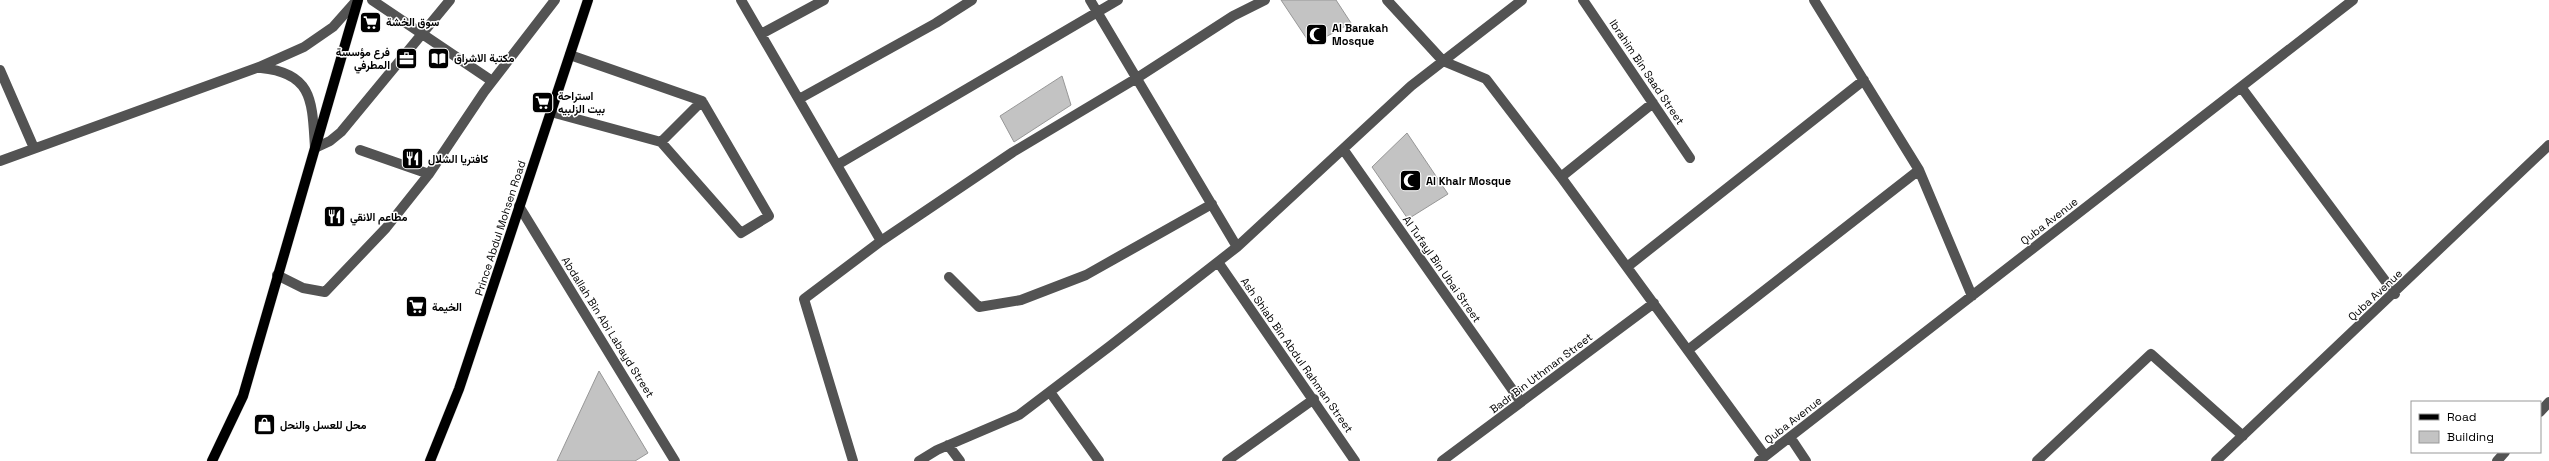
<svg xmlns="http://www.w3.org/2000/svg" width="2549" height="461" viewBox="0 0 2549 461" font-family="'Space Grotesk',Vazirmatn,sans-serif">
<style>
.building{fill:#c3c3c3;stroke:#979797}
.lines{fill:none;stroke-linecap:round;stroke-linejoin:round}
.major-casing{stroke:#dbdbdb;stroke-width:11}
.minor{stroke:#535353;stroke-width:10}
.major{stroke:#000;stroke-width:10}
.labels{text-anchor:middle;stroke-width:3;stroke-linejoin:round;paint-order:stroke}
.poi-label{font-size:11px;font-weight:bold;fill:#000;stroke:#fff;text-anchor:start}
.street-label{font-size:11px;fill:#000;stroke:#fff}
</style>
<rect width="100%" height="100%" fill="#fff"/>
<path class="building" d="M 1281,0 L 1336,0 L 1351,23 L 1311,45 Z
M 1062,76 L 1071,105 L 1014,142 L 1000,116 Z
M 1407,133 L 1448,194 L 1408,219 L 1372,167 Z
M 599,371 L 648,453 L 635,461 L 557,461 Z"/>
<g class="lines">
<defs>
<path id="major" d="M 212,461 L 243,396 L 358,0
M 430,461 L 459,389 L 588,0"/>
</defs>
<use href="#major" class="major-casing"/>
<path class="minor" d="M 372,0 L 492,81
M 741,0 L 881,241
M 1090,0 L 1237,247
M 1387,0 L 1443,61 L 1486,79 L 1561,177 L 1765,456
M 1583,0 L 1690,158
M 1814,0 L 1919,170 L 1972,296
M 761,34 L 824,0
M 261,68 C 314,73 312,103 315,148 L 330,141 L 341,132 L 450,0
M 0,70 L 34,148
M 2241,87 L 2395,294
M 799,99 L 936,23 L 972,0
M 551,112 L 661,142 L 741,233 L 769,216 L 702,101 L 570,55
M 661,142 L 702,101
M 1343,149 L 1521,402
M 360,150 L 429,174
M 0,161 L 259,67 L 304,47 L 333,27 L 357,0
M 837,165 L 1118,0
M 1561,177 L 1653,103
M 519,206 L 675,461
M 1218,262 L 1355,461
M 1627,267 L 1864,80
M 277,275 L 303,288 L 325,292 L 386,228 L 429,174 L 484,92 L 555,0
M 949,277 L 979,307 L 1021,300 L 1086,275 L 1212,204
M 1688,350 L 1919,170
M 1050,392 L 1099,461
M 2540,412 L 2549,402
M 1790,437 L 1806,461
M 948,445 L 960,461
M 853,461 L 804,299 L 881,241 L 1013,152 L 1137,78 L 1233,16 L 1265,0
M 919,461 L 937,450 L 1019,415 L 1110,346 L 1237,247 L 1411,86 L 1522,0
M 1227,461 L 1314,399
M 1442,461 L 1654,303
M 1759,461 L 2353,0
M 2037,461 L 2151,354 L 2243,436
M 2216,461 L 2549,145
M 2497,461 L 2505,452"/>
<use href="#major" class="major"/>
</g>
<defs>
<symbol id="supermarket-square" viewBox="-11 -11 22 22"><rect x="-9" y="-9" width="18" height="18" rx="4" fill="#000" stroke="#fff"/><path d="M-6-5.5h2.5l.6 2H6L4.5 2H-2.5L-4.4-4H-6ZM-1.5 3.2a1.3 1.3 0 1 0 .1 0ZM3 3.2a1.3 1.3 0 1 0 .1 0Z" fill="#fff"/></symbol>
<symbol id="mosque-square" viewBox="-11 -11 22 22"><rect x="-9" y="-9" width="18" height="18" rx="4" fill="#000" stroke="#fff"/><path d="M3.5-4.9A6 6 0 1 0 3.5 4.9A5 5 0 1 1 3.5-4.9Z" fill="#fff"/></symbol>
<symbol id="office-square" viewBox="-11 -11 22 22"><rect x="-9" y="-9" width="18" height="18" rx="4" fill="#000" stroke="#fff"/><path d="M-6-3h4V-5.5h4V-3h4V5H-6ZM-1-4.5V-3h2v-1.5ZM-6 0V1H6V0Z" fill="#fff"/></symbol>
<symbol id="library-square" viewBox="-11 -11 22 22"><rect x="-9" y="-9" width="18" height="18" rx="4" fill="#000" stroke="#fff"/><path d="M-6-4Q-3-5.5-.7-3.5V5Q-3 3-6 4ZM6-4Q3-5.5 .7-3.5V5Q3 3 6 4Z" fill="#fff"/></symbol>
<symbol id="restaurant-square" viewBox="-11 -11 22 22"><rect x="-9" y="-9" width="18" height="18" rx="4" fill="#000" stroke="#fff"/><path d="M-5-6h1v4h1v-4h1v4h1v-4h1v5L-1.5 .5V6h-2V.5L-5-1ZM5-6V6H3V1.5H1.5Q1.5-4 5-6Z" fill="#fff"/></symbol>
<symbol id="shop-square" viewBox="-11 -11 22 22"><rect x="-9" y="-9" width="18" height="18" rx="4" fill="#000" stroke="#fff"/><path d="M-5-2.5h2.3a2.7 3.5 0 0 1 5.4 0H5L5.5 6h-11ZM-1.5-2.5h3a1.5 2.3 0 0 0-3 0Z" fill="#fff"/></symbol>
</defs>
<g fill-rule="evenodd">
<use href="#supermarket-square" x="358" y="10" width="25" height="25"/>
<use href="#mosque-square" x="1304" y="22" width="25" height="25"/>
<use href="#office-square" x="394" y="46" width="25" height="25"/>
<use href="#library-square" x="426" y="46" width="25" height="25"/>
<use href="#supermarket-square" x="530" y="90" width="25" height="25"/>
<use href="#restaurant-square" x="400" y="146" width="25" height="25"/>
<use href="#mosque-square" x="1398" y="168" width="25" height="25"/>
<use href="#restaurant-square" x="322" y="204" width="25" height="25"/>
<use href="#supermarket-square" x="404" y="294" width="25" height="25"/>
<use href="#shop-square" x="252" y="412" width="25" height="25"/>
</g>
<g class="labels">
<g class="poi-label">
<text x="386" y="26">سوق الخشة</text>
<text x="1332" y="32">Al Barakah<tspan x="1332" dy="13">Mosque</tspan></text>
<text x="390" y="56" text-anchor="end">فرع مؤسسة<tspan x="390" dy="13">المطرفي</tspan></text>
<text x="454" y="62">مكتبة الاشراق</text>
<text x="558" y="100">استراحة<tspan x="558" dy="13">بيت الزلبيه</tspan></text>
<text x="428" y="163">كافتريا الشلال</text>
<text x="1426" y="185">Al Khair Mosque</text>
<text x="350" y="221">مطاعم الانقي</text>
<text x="432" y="311">الخيمة</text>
<text x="280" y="429">محل للعسل والنحل</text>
</g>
<g class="street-label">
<text transform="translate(1647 72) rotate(56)" y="4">Ibrahim Bin Saad Street</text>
<text transform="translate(2049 221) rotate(-38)" y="4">Quba Avenue</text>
<text transform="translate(500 228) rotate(-72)" y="4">Prince Abdul Mohsen Road</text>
<text transform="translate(1442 269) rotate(55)" y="4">Al Tufayl Bin Ubai Street</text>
<text transform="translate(2375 295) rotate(-43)" y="4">Quba Avenue</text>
<text transform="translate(608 327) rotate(58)" y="4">Abdallah Bin Abi Labayd Street</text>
<text transform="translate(1297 355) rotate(55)" y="4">Ash Shiab Bin Abdul Rahman Street</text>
<text transform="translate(1541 373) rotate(-37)" y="4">Badr Bin Uthman Street</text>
<text transform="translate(1793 420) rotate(-38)" y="4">Quba Avenue</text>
</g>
</g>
<rect x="2411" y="401" width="130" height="52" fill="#ffffff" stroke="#999999"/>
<rect x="2419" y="414" width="20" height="6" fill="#000000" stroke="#999999"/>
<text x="2447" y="421" font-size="12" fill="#000000">Road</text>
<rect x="2419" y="431" width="20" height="12" fill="#c3c3c3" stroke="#999999"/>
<text x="2447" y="441" font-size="12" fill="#000000">Building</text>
</svg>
